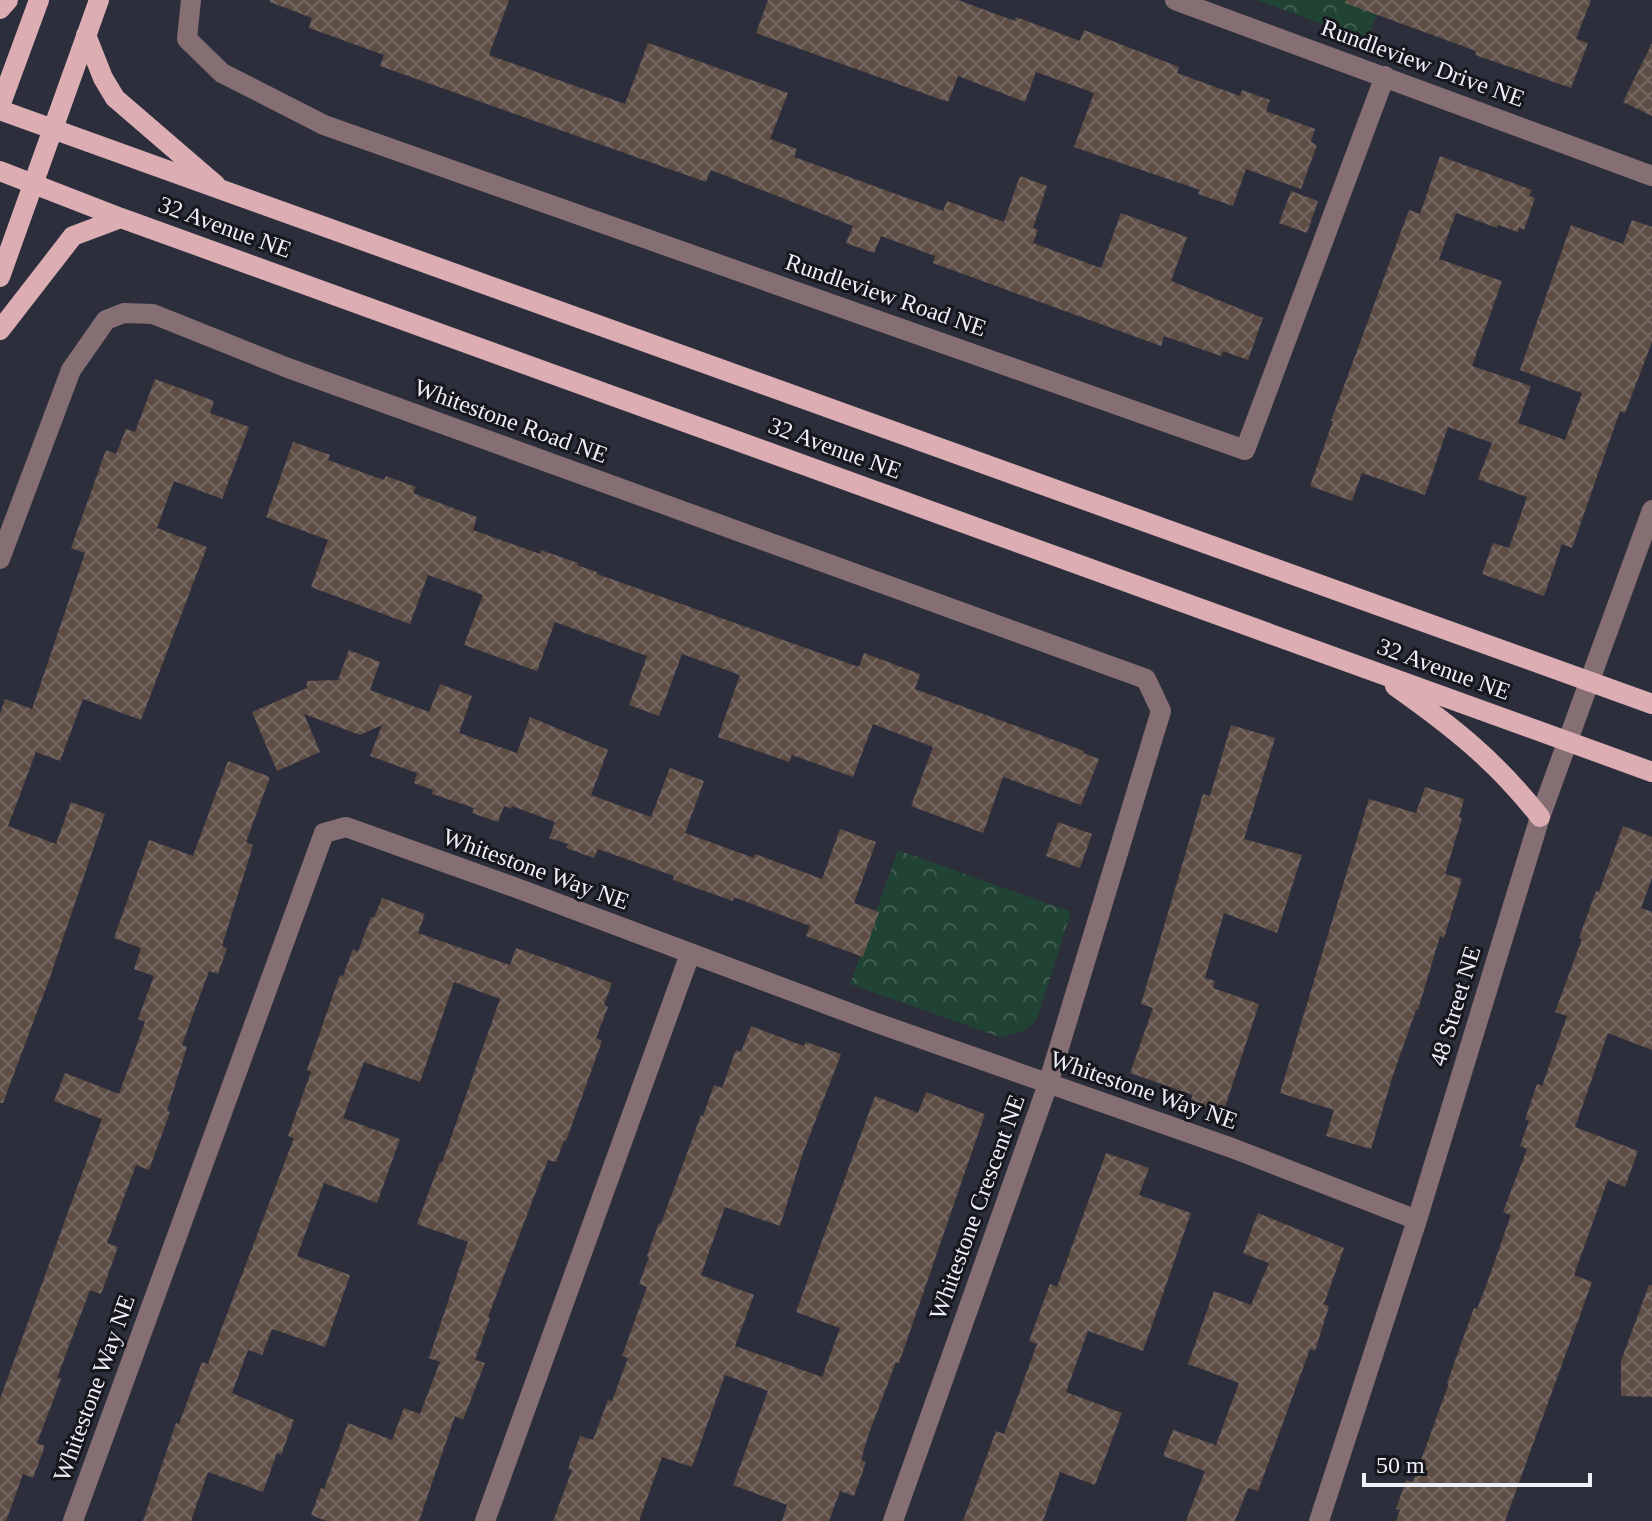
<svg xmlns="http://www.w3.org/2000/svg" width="1652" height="1521" viewBox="0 0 1652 1521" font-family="Georgia,serif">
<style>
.park{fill:url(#park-crowns)}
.building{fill:url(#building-cross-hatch)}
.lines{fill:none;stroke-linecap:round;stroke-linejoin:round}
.minor{stroke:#866f72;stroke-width:20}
.major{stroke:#dcaeb4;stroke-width:20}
.labels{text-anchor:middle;stroke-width:6;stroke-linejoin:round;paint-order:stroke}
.street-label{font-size:24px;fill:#eeeff8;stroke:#16171d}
</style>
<defs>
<pattern id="park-crowns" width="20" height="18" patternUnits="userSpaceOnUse" patternTransform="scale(2)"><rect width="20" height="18" fill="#204333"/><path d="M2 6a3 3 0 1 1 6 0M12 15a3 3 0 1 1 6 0" fill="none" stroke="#415e51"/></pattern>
<pattern id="building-cross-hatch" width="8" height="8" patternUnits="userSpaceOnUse" patternTransform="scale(2)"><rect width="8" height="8" fill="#5d4d45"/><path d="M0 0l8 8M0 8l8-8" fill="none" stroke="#756761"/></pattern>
</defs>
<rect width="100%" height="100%" fill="#2d2e3c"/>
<path class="park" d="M 1257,0 L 1382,0 L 1367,41 Z
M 898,850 L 1071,912 L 1037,1019 L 1024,1031 L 1000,1037 L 850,984 Z"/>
<path class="building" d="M 270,0 L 509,0 L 489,55 L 625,104 L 648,43 L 788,93 L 770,139 L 797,149 L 794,157 L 943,211 L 947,201 L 1004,222 L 1020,176 L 1047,186 L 1033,228 L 1038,230 L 1033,243 L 1101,268 L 1121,213 L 1187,237 L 1171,281 L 1263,318 L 1248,360 L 1223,351 L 1221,356 L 1164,336 L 1161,346 L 933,263 L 935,256 L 881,236 L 874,253 L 846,243 L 853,226 L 711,170 L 706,182 L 380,66 L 384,55 L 309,28 L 312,18 L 270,2 Z
M 768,0 L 958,0 L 1015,21 L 1016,17 L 1080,41 L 1084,30 L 1179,67 L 1177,73 L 1240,96 L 1242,90 L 1270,100 L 1266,111 L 1315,129 L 1311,142 L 1317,145 L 1301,189 L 1246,169 L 1233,206 L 1198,194 L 1200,190 L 1074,147 L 1094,93 L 1036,72 L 1025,102 L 958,76 L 948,102 L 756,33 Z
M 1346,0 L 1591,0 L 1576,39 L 1588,43 L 1571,88 L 1475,55 L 1476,51 L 1345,3 Z
M 1652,43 L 1652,116 L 1623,102 Z
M 1440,156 L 1532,190 L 1529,196 L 1535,198 L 1524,230 L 1519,228 L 1518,232 L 1498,225 L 1497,228 L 1456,213 L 1439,259 L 1502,281 L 1472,366 L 1531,386 L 1518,423 L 1565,440 L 1582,393 L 1520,370 L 1571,225 L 1623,244 L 1632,220 L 1652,227 L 1652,342 L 1625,413 L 1620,411 L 1572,548 L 1562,544 L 1544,596 L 1482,574 L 1493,543 L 1509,548 L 1527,497 L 1478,479 L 1492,443 L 1448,427 L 1425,495 L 1362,473 L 1352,501 L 1310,486 L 1333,421 L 1331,421 L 1409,210 L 1420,214 Z
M 1291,191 L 1318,201 L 1307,233 L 1279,223 Z
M 155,379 L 214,401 L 210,413 L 249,427 L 222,499 L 174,481 L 157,528 L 207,547 L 141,720 L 83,699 L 60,761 L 36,752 L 8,826 L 56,844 L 71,802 L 105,814 L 49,980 L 3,1103 L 0,1103 L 0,714 L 5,699 L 32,709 L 85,553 L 71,548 L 106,450 L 116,454 L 126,429 L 135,432 Z
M 293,442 L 330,455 L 328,460 L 384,480 L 386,476 L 416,487 L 413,493 L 477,517 L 473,530 L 540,554 L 541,550 L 578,563 L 577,565 L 597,572 L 597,574 L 859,667 L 864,653 L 920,674 L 915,689 L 1084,751 L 1083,753 L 1099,759 L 1081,805 L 1003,777 L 983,833 L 911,806 L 933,747 L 873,724 L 853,777 L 792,755 L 789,762 L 718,737 L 740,675 L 682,654 L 659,716 L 629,705 L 647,656 L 555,622 L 537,671 L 464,645 L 483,595 L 428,575 L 410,624 L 311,587 L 328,540 L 266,517 Z
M 349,650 L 380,662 L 370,690 L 429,712 L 440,684 L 472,696 L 459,733 L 517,753 L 530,717 L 608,750 L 591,795 L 651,817 L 670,768 L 704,781 L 685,833 L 754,858 L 755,854 L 822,879 L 840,829 L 876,842 L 854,903 L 879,912 L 863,957 L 806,936 L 810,926 L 734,897 L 733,901 L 673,880 L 674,876 L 598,849 L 594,858 L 566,848 L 568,844 L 549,838 L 555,822 L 512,806 L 511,809 L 504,806 L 498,822 L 472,813 L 474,808 L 432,794 L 433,790 L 414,783 L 417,773 L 370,756 L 382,725 L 360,735 L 304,714 L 320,752 L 277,771 L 252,712 L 307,688 L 307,681 L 338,680 Z
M 1231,725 L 1275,738 L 1244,839 L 1302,855 L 1277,933 L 1224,913 L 1205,978 L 1215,981 L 1213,988 L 1259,1004 L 1223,1113 L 1190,1101 L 1193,1095 L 1130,1073 L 1153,1008 L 1141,1004 L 1203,794 L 1210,796 Z
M 228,761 L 270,777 L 246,842 L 253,845 L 222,946 L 227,948 L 218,974 L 209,971 L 182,1045 L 187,1047 L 167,1111 L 170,1112 L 149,1170 L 136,1165 L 107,1243 L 118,1247 L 101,1294 L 90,1290 L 57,1378 L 61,1379 L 37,1443 L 45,1446 L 33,1478 L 23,1474 L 6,1521 L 0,1521 L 0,1399 L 102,1119 L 54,1101 L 65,1073 L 119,1094 L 145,1022 L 138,1019 L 154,976 L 134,969 L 141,948 L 114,938 L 149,840 L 193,856 Z
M 1425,787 L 1464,799 L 1459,817 L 1462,818 L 1445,874 L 1462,879 L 1444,938 L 1440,936 L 1418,1010 L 1416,1010 L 1393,1075 L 1371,1149 L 1326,1136 L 1334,1110 L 1280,1093 L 1369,799 L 1416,813 Z
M 1058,822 L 1092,834 L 1080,868 L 1046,856 Z
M 1623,826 L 1652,837 L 1652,878 L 1641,908 L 1652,912 L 1652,1050 L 1608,1033 L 1575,1127 L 1638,1151 L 1625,1187 L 1608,1180 L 1574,1275 L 1592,1282 L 1505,1521 L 1396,1521 L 1400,1510 L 1396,1509 L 1406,1480 L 1413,1482 L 1449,1383 L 1447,1383 L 1461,1344 L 1474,1308 L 1477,1309 L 1486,1286 L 1511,1215 L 1503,1212 L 1527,1149 L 1520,1146 L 1529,1121 L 1525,1119 L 1537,1084 L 1542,1086 L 1567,1016 L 1555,1012 L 1582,939 L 1579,938 L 1596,891 L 1599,892 Z
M 382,898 L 425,914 L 418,933 L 510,965 L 516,948 L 612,983 L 604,1005 L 608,1007 L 596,1038 L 602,1041 L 566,1141 L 564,1140 L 556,1162 L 548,1160 L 488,1317 L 490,1318 L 475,1360 L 485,1363 L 463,1420 L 455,1416 L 419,1521 L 327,1521 L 311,1515 L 321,1488 L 324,1489 L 348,1423 L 392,1440 L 404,1408 L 420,1414 L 440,1362 L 429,1358 L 468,1242 L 417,1224 L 440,1162 L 442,1163 L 500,999 L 454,982 L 420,1082 L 364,1062 L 343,1118 L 400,1139 L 377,1203 L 324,1183 L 297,1256 L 350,1275 L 325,1347 L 272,1329 L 262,1355 L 248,1350 L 232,1393 L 294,1420 L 281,1455 L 277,1453 L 263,1492 L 208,1472 L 191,1521 L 143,1521 L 176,1423 L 179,1424 L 202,1362 L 208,1364 L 294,1138 L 288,1136 L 311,1072 L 307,1070 L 340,975 L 343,976 L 353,949 L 358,952 L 371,917 L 374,918 Z
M 751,1026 L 804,1046 L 806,1042 L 841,1054 L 803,1153 L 780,1226 L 725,1207 L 701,1275 L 754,1295 L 735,1346 L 822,1377 L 840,1328 L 796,1312 L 875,1096 L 918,1113 L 926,1092 L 985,1114 L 899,1363 L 896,1362 L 868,1436 L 861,1460 L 866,1462 L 854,1496 L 840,1491 L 829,1521 L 782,1521 L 787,1505 L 733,1485 L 768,1391 L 725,1375 L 692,1467 L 662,1457 L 639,1521 L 553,1521 L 572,1470 L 568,1469 L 580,1436 L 593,1440 L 608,1400 L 612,1401 L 628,1358 L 622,1356 L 647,1287 L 639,1284 L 649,1257 L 647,1256 L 659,1223 L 661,1224 L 701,1115 L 703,1116 L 714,1085 L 722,1088 L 736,1050 L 741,1052 Z
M 1106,1153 L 1149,1168 L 1139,1195 L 1191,1213 L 1143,1351 L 1088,1331 L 1066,1392 L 1122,1413 L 1095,1485 L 1060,1472 L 1043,1521 L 963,1521 L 996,1431 L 1004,1434 L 1037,1344 L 1029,1341 L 1050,1284 L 1057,1287 Z
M 1258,1213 L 1344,1248 L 1324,1304 L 1329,1306 L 1315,1351 L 1310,1349 L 1258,1491 L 1248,1488 L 1235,1521 L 1186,1521 L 1205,1471 L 1163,1456 L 1173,1430 L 1216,1445 L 1239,1383 L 1188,1364 L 1214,1291 L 1251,1305 L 1269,1263 L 1243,1253 Z
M 1649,1285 L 1652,1285 L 1652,1397 L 1621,1396 L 1621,1361 Z"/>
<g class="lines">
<path class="minor" d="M 191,0 L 187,39 L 222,73 L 324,125 L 1245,450 L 1385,76
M 1175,0 L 1652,176
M 0,559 L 71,370 L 106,320 L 124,313 L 153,314 L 288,368 L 1146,679 L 1161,711 L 1048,1084 L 893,1521
M 73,1521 L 324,833 L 346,827 L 511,886 L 874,1022 L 1232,1148 L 1417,1220
M 485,1521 L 690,954
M 1319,1521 L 1417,1220 L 1540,817 L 1652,510"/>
<path class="major" d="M 0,9 L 8,0
M 86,35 L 103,78 L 115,98 L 216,185
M 0,106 L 39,0
M 0,110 L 1652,704
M 0,171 L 121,218 L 1652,772
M 0,277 L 99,0
M 0,330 L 73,236 L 121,218
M 1395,686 C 1453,727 1496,761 1540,817"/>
</g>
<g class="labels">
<g class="street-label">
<text transform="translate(1423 63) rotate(20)" y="8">Rundleview Drive NE</text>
<text transform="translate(225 227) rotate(20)" y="8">32 Avenue NE</text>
<text transform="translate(886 295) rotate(19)" y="8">Rundleview Road NE</text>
<text transform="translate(511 421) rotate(20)" y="8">Whitestone Road NE</text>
<text transform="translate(835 448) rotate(20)" y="8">32 Avenue NE</text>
<text transform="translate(1444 669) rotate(20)" y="8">32 Avenue NE</text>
<text transform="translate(536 869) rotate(20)" y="8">Whitestone Way NE</text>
<text transform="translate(1455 1006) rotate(-73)" y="8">48 Street NE</text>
<text transform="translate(1144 1090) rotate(19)" y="8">Whitestone Way NE</text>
<text transform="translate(977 1207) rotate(-70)" y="8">Whitestone Crescent NE</text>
<text transform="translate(94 1388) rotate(-70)" y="8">Whitestone Way NE</text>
</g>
</g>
<path d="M1364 1473v12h226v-12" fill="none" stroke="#eeeff8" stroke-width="4"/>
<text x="1376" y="1473" font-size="24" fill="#eeeff8" stroke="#16171d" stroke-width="6" paint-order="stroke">50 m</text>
</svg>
